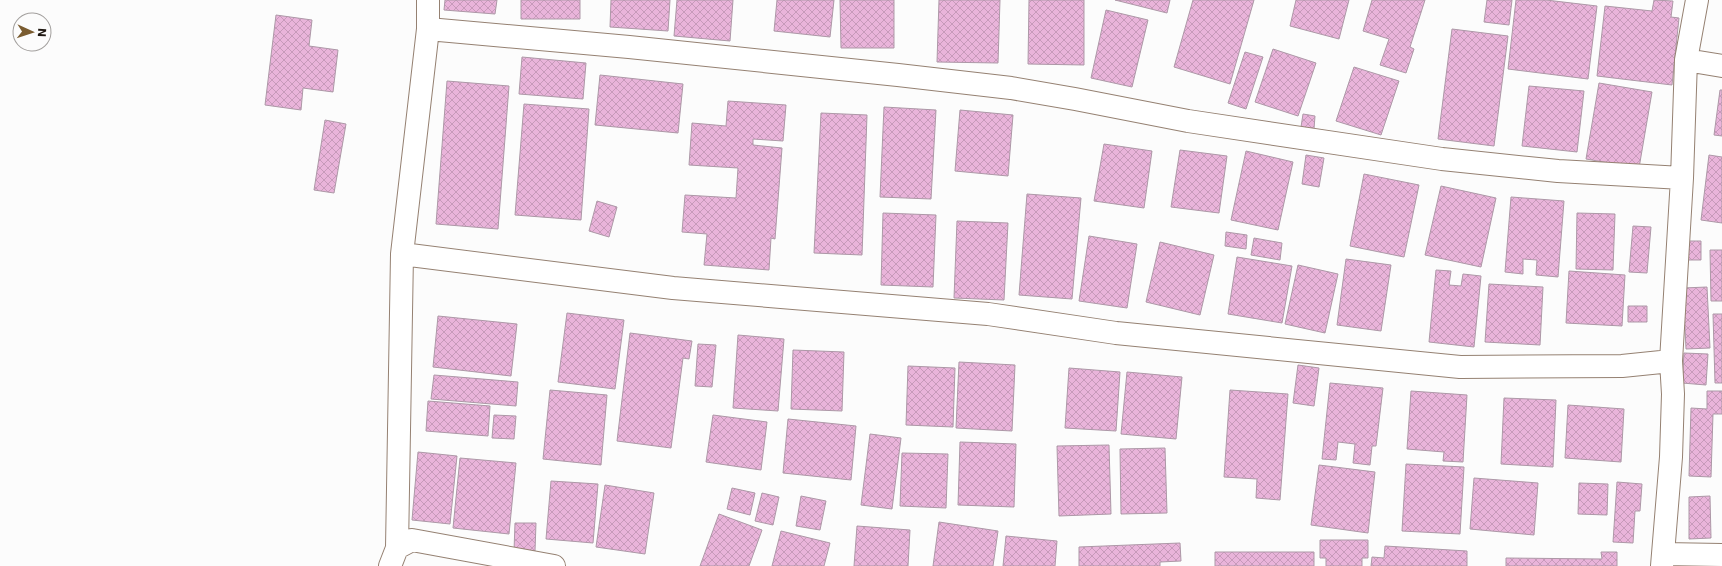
<svg xmlns="http://www.w3.org/2000/svg" width="1722" height="566" viewBox="0 0 1722 566" font-family="'DejaVu Sans',sans-serif">
<style>
.building{fill:url(#building-cross-hatch);stroke:#ad98a7}
.lines{fill:none;stroke-linecap:round;stroke-linejoin:round}
.minor-casing{stroke:#958172;stroke-width:24}
.minor{stroke:#fff;stroke-width:22}
</style>
<defs>
<pattern id="building-cross-hatch" width="8" height="8" patternUnits="userSpaceOnUse"><rect width="8" height="8" fill="#e9b4da"/><path d="M0 0l8 8M0 8l8-8" fill="none" stroke="#c79aba"/></pattern>
</defs>
<rect width="100%" height="100%" fill="#fcfcfc"/>
<path class="building" d="M 445,0 L 497,0 L 495,14 L 444,10 Z
M 521,0 L 580,0 L 580,19 L 521,19 Z
M 611,0 L 670,0 L 668,31 L 610,27 Z
M 677,0 L 733,0 L 730,41 L 674,36 Z
M 777,0 L 834,0 L 830,37 L 774,31 Z
M 840,0 L 894,0 L 894,48 L 841,48 Z
M 939,0 L 1000,0 L 998,63 L 937,62 Z
M 1029,0 L 1084,0 L 1084,65 L 1028,64 Z
M 1115,0 L 1170,0 L 1167,13 Z
M 1193,0 L 1254,0 L 1230,84 L 1174,67 Z
M 1296,0 L 1349,0 L 1339,39 L 1290,26 Z
M 1372,0 L 1425,0 L 1410,47 L 1414,49 L 1406,73 L 1380,65 L 1389,39 L 1363,31 Z
M 1487,0 L 1512,0 L 1509,25 L 1484,22 Z
M 1516,0 L 1546,0 L 1597,6 L 1588,79 L 1508,69 Z
M 1654,0 L 1673,1 L 1671,17 L 1679,18 L 1672,85 L 1597,76 L 1605,6 L 1652,11 Z
M 1106,10 L 1148,20 L 1132,87 L 1091,78 Z
M 276,15 L 312,20 L 309,46 L 338,50 L 333,92 L 303,88 L 301,110 L 265,105 Z
M 1452,29 L 1508,36 L 1494,146 L 1438,139 Z
M 1273,49 L 1316,63 L 1298,116 L 1255,102 Z
M 1245,52 L 1263,57 L 1246,109 L 1228,103 Z
M 522,57 L 586,63 L 583,99 L 519,94 Z
M 1354,67 L 1399,81 L 1381,135 L 1336,121 Z
M 600,75 L 683,84 L 678,133 L 595,125 Z
M 447,81 L 509,86 L 498,229 L 436,224 Z
M 1599,83 L 1652,92 L 1639,168 L 1586,159 Z
M 1529,86 L 1584,91 L 1577,152 L 1522,146 Z
M 1720,90 L 1722,90 L 1722,136 L 1714,135 Z
M 728,101 L 786,105 L 783,141 L 753,139 L 753,145 L 782,148 L 775,239 L 771,238 L 769,270 L 704,265 L 707,234 L 682,232 L 685,195 L 736,198 L 738,168 L 689,165 L 692,123 L 726,126 Z
M 524,104 L 589,109 L 581,220 L 515,215 Z
M 884,107 L 936,110 L 931,199 L 880,197 Z
M 960,110 L 1013,115 L 1008,176 L 955,171 Z
M 821,113 L 867,115 L 862,255 L 814,253 Z
M 1303,114 L 1315,116 L 1314,129 L 1301,127 Z
M 325,120 L 346,124 L 334,193 L 314,190 Z
M 1104,144 L 1152,151 L 1144,208 L 1094,201 Z
M 1180,150 L 1227,156 L 1219,213 L 1171,207 Z
M 1246,151 L 1293,162 L 1278,230 L 1231,220 Z
M 1306,155 L 1324,158 L 1319,187 L 1302,184 Z
M 1709,155 L 1722,157 L 1722,223 L 1701,220 Z
M 1364,174 L 1419,185 L 1404,257 L 1350,246 Z
M 1441,186 L 1496,198 L 1481,267 L 1425,255 Z
M 1027,194 L 1081,198 L 1072,299 L 1019,295 Z
M 1511,197 L 1564,201 L 1558,277 L 1536,275 L 1537,260 L 1523,259 L 1523,274 L 1505,272 Z
M 597,201 L 617,207 L 609,237 L 589,231 Z
M 883,213 L 936,215 L 933,287 L 881,285 Z
M 1577,213 L 1615,214 L 1613,270 L 1576,269 Z
M 957,221 L 1008,223 L 1004,300 L 954,298 Z
M 1633,226 L 1651,227 L 1647,273 L 1629,272 Z
M 1226,232 L 1247,235 L 1246,249 L 1225,246 Z
M 1089,236 L 1137,244 L 1127,308 L 1079,301 Z
M 1254,238 L 1282,243 L 1280,260 L 1251,255 Z
M 1688,241 L 1701,241 L 1701,260 L 1688,260 Z
M 1160,242 L 1214,255 L 1200,315 L 1146,302 Z
M 1710,250 L 1722,250 L 1722,301 L 1711,301 Z
M 1237,257 L 1292,266 L 1282,323 L 1228,314 Z
M 1346,259 L 1391,265 L 1381,331 L 1337,325 Z
M 1298,265 L 1338,274 L 1325,333 L 1285,324 Z
M 1436,270 L 1451,271 L 1449,285 L 1461,286 L 1463,274 L 1481,276 L 1474,347 L 1429,342 Z
M 1569,271 L 1625,275 L 1622,326 L 1566,323 Z
M 1489,284 L 1543,287 L 1540,345 L 1485,342 Z
M 1707,287 L 1710,348 L 1686,349 L 1683,288 Z
M 1628,306 L 1647,306 L 1647,322 L 1628,322 Z
M 567,313 L 624,320 L 615,389 L 558,382 Z
M 1713,314 L 1722,314 L 1722,383 L 1715,383 Z
M 438,316 L 517,324 L 511,376 L 433,367 Z
M 630,333 L 692,341 L 689,359 L 683,358 L 671,448 L 617,441 Z
M 738,335 L 784,339 L 778,411 L 733,408 Z
M 698,344 L 716,345 L 712,387 L 695,386 Z
M 793,350 L 844,352 L 842,411 L 791,409 Z
M 1684,353 L 1708,354 L 1706,385 L 1682,383 Z
M 959,362 L 1015,365 L 1012,431 L 956,428 Z
M 1298,365 L 1319,368 L 1314,406 L 1293,403 Z
M 908,366 L 955,368 L 953,427 L 906,425 Z
M 1069,368 L 1120,372 L 1116,431 L 1065,428 Z
M 1127,372 L 1182,377 L 1176,439 L 1121,434 Z
M 434,375 L 518,382 L 516,406 L 431,399 Z
M 1330,383 L 1383,388 L 1376,446 L 1372,446 L 1370,465 L 1353,463 L 1355,444 L 1338,442 L 1336,460 L 1322,459 Z
M 550,390 L 607,395 L 601,465 L 543,459 Z
M 1230,390 L 1288,394 L 1280,500 L 1256,498 L 1257,479 L 1224,477 Z
M 1411,391 L 1467,395 L 1463,462 L 1443,461 L 1444,452 L 1407,449 Z
M 1707,391 L 1722,391 L 1722,414 L 1713,414 L 1711,477 L 1689,476 L 1691,408 L 1707,409 Z
M 1504,398 L 1556,400 L 1553,467 L 1501,464 Z
M 428,401 L 490,406 L 488,436 L 426,431 Z
M 1568,405 L 1624,409 L 1621,462 L 1565,458 Z
M 494,415 L 516,416 L 514,439 L 492,438 Z
M 713,415 L 767,422 L 761,470 L 706,462 Z
M 788,419 L 856,426 L 851,480 L 783,473 Z
M 870,434 L 901,438 L 892,509 L 861,505 Z
M 960,442 L 1016,444 L 1014,507 L 958,505 Z
M 1109,445 L 1111,514 L 1059,516 L 1057,446 Z
M 1165,448 L 1167,513 L 1121,514 L 1120,449 Z
M 418,452 L 457,456 L 450,524 L 412,520 Z
M 902,453 L 948,454 L 946,508 L 900,506 Z
M 460,458 L 516,463 L 509,534 L 453,528 Z
M 1406,464 L 1464,467 L 1460,534 L 1402,531 Z
M 1319,465 L 1375,472 L 1368,533 L 1311,525 Z
M 1474,478 L 1538,483 L 1534,535 L 1470,529 Z
M 551,481 L 598,484 L 593,543 L 546,539 Z
M 1617,482 L 1642,484 L 1640,511 L 1635,511 L 1633,543 L 1613,542 Z
M 1579,483 L 1608,484 L 1607,515 L 1578,514 Z
M 605,485 L 654,493 L 645,554 L 596,547 Z
M 732,488 L 755,493 L 750,515 L 727,509 Z
M 762,493 L 779,497 L 773,525 L 755,521 Z
M 801,496 L 826,501 L 820,530 L 796,526 Z
M 1710,496 L 1711,538 L 1689,539 L 1689,497 Z
M 719,514 L 762,530 L 749,566 L 700,566 Z
M 939,522 L 998,531 L 993,566 L 933,566 Z
M 515,523 L 536,523 L 535,551 L 514,551 Z
M 857,526 L 910,530 L 908,566 L 854,566 Z
M 781,531 L 830,543 L 824,566 L 772,566 Z
M 1006,536 L 1057,541 L 1055,566 L 1003,566 Z
M 1320,540 L 1368,540 L 1368,558 L 1362,558 L 1362,566 L 1326,566 L 1326,558 L 1320,558 Z
M 1180,543 L 1181,561 L 1160,562 L 1160,566 L 1079,566 L 1079,547 Z
M 1385,546 L 1467,551 L 1467,566 L 1371,566 L 1372,557 L 1384,558 Z
M 1215,552 L 1314,552 L 1314,566 L 1215,566 Z
M 1601,552 L 1617,552 L 1617,566 L 1506,566 L 1506,558 L 1602,559 Z"/>
<g class="lines">
<defs>
<path id="minor" d="M 428,29 L 629,47 L 898,75 L 1011,88 L 1075,99 L 1188,121 L 1442,159 L 1558,171 L 1682,178
M 1686,60 L 1722,66
M 402,254 L 673,288 L 988,314 L 1116,333 L 1460,367 L 1622,366 L 1671,361
M 397,548 L 412,540 L 554,566
M 1664,554 L 1722,555
M 390,566 L 397,548 L 402,254 L 428,29 L 428,0
M 1662,566 L 1671,457 L 1673,394 L 1671,361 L 1682,178 L 1686,60 L 1697,0"/>
</defs>
<use href="#minor" class="minor-casing"/>
<use href="#minor" class="minor"/>
</g>
<g transform="translate(32 32) rotate(93)"><circle r="19" fill="#fcfcfc" stroke="#a3a09e"/>
<path d="M0-3L7 15L0 10L-7 15Z" fill="#7a5c30"/>
<text y="-6" font-size="11" font-weight="bold" text-anchor="middle" fill="#1e1711">N</text>
</g>
</svg>
